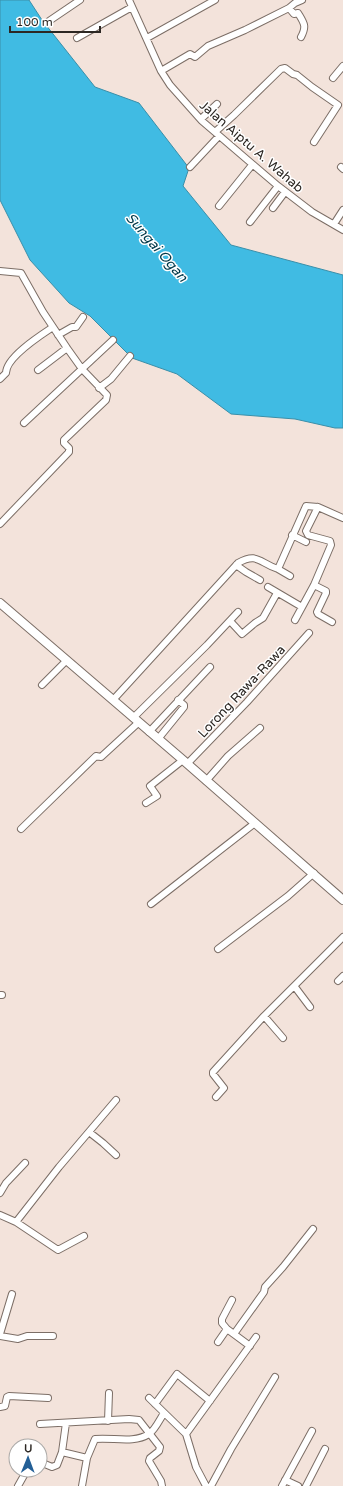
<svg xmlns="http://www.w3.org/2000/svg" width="343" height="1486" viewBox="0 0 343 1486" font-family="'Varela Round',sans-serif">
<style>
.water{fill:#40bbe3;stroke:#3a8fa9}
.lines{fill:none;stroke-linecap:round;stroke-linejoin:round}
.street-casing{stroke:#7c6e66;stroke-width:8}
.secondary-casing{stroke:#7c6e66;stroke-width:10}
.street{stroke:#fff;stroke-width:6}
.secondary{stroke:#fff;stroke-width:8}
.labels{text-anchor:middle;stroke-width:3;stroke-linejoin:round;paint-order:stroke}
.street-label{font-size:13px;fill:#2c2723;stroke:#fff}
.water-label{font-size:14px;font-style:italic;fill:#003848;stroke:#fff}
</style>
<rect width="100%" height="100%" fill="#f3e3db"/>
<path class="water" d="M 0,0 L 29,0 L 42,20 L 95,87 L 139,103 L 189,168 L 183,186 L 231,245 L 343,275 L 343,428 L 335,428 L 295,419 L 231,414 L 177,374 L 132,358 L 90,316 L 69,303 L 30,260 L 0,200 Z"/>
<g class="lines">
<defs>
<path id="street" d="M 129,0 L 161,71 L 170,85 L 202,121 L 278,186 L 312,212 L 343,230
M 289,8 L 294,14 L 298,13 C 304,23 307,26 301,37
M 49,21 L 80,0
M 77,38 L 132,7
M 147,38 L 215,0
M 161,71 L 190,54 L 195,57 L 208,46 L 245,30 L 289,8 L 295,3 L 302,0
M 333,78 L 343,66
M 201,119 L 217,104
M 215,132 L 234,115 L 281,69 L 285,68 L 293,74 L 297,75 L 312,87 L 338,105 L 314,142
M 190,167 L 219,136
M 341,167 L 343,169
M 219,206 L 252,165
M 273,208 L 285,192
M 250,222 L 278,186
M 334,224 L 343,210
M 0,271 L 21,273 L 43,312 L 67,348 L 82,369 L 107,395 L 106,400 L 64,440 L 64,443 L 69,448 L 69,452 L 0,524
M 58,335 L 72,327 L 76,327 L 83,317
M 38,370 L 67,348
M 0,379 L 6,373 C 6,357 41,335 53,327
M 99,388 L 111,379 L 130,356
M 24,423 L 113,340
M 292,535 L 306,542
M 236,565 L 246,572 L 260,580
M 278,569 L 290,576
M 314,585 L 326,591 L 326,593 L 317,612 L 318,614 L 332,622
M 268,587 L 302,607
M 295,620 L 314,585 L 331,545 L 330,541 L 308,535 L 306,531 L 318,507
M 230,621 L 242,634 L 255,623 L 263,618 L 277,593
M 42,685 L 67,660
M 113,700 L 238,563 C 258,552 259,563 278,569 L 306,506 L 318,507 L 343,518
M 133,718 L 207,645 L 238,612
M 149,732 L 210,667
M 158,739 L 184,707 L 184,705 L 178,700
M 187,764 L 247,702 L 309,633
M 206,781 L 228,756 L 260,728
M 146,803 L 157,796 L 150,786 L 183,760
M 21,829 L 96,756 L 101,757 L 138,723
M 151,904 L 255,823
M 218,949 L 288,896 L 314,873
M 338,981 L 343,976
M 295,987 L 310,1007
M 0,995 L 2,995
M 283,1038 L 264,1016 L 343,937
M 216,1097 L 224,1088 L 213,1074 L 213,1072 L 264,1016
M 89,1132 L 103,1143 L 116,1155
M 0,1193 L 6,1183 L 25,1163
M 0,1215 L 16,1222 L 59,1167 L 116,1100
M 16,1222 L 58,1250 L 84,1236
M 232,1300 L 222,1319 L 222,1323 L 227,1329 L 250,1346
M 0,1334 L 12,1294
M 234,1334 L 264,1292 L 265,1287 L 283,1267 L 313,1229
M 0,1336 L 18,1339 L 27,1336 L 53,1336
M 218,1342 L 227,1329
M 149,1398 L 186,1434
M 155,1404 L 177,1374 L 210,1401
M 0,1407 L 5,1406 L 7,1397 L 9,1396 L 48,1398
M 108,1421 L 109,1393
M 40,1424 L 129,1419 L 139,1420 L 160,1447 L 159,1451 L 150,1458 L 149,1461 L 161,1481 L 162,1486
M 62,1452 L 87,1458 L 82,1486
M 87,1458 L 95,1439 C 113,1437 133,1444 149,1434 C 155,1430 160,1419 164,1413
M 40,1462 L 52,1467 L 57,1465 L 62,1452 L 66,1423
M 285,1480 L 298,1486
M 18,1486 L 27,1470
M 206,1486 L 196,1467 L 186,1434 L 256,1337
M 211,1486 L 231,1449 L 275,1377
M 282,1486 L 312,1431
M 306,1486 L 325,1449"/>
<path id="secondary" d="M 0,603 L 183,760 L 343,900"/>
</defs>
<use href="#street" class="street-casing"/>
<use href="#secondary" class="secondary-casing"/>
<use href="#street" class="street"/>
<use href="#secondary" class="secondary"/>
</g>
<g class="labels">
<g class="street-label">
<text transform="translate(252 146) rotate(41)" y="5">Jalan Aiptu A. Wahab</text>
<text transform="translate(241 691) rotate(-47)" y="5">Lorong Rawa-Rawa</text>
</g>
<g class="water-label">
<text transform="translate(157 247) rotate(49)" y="5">Sungai Ogan</text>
</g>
</g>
<g transform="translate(28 1458) rotate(1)"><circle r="19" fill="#ffffff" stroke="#aba9a7"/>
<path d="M0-3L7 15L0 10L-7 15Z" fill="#235f96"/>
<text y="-6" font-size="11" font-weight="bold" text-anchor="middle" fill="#2c2723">U</text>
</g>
<path d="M10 26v6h90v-6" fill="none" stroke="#2c2723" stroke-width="2"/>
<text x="16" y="26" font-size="12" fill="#2c2723" stroke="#ffffff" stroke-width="3" paint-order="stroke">100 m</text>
</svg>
